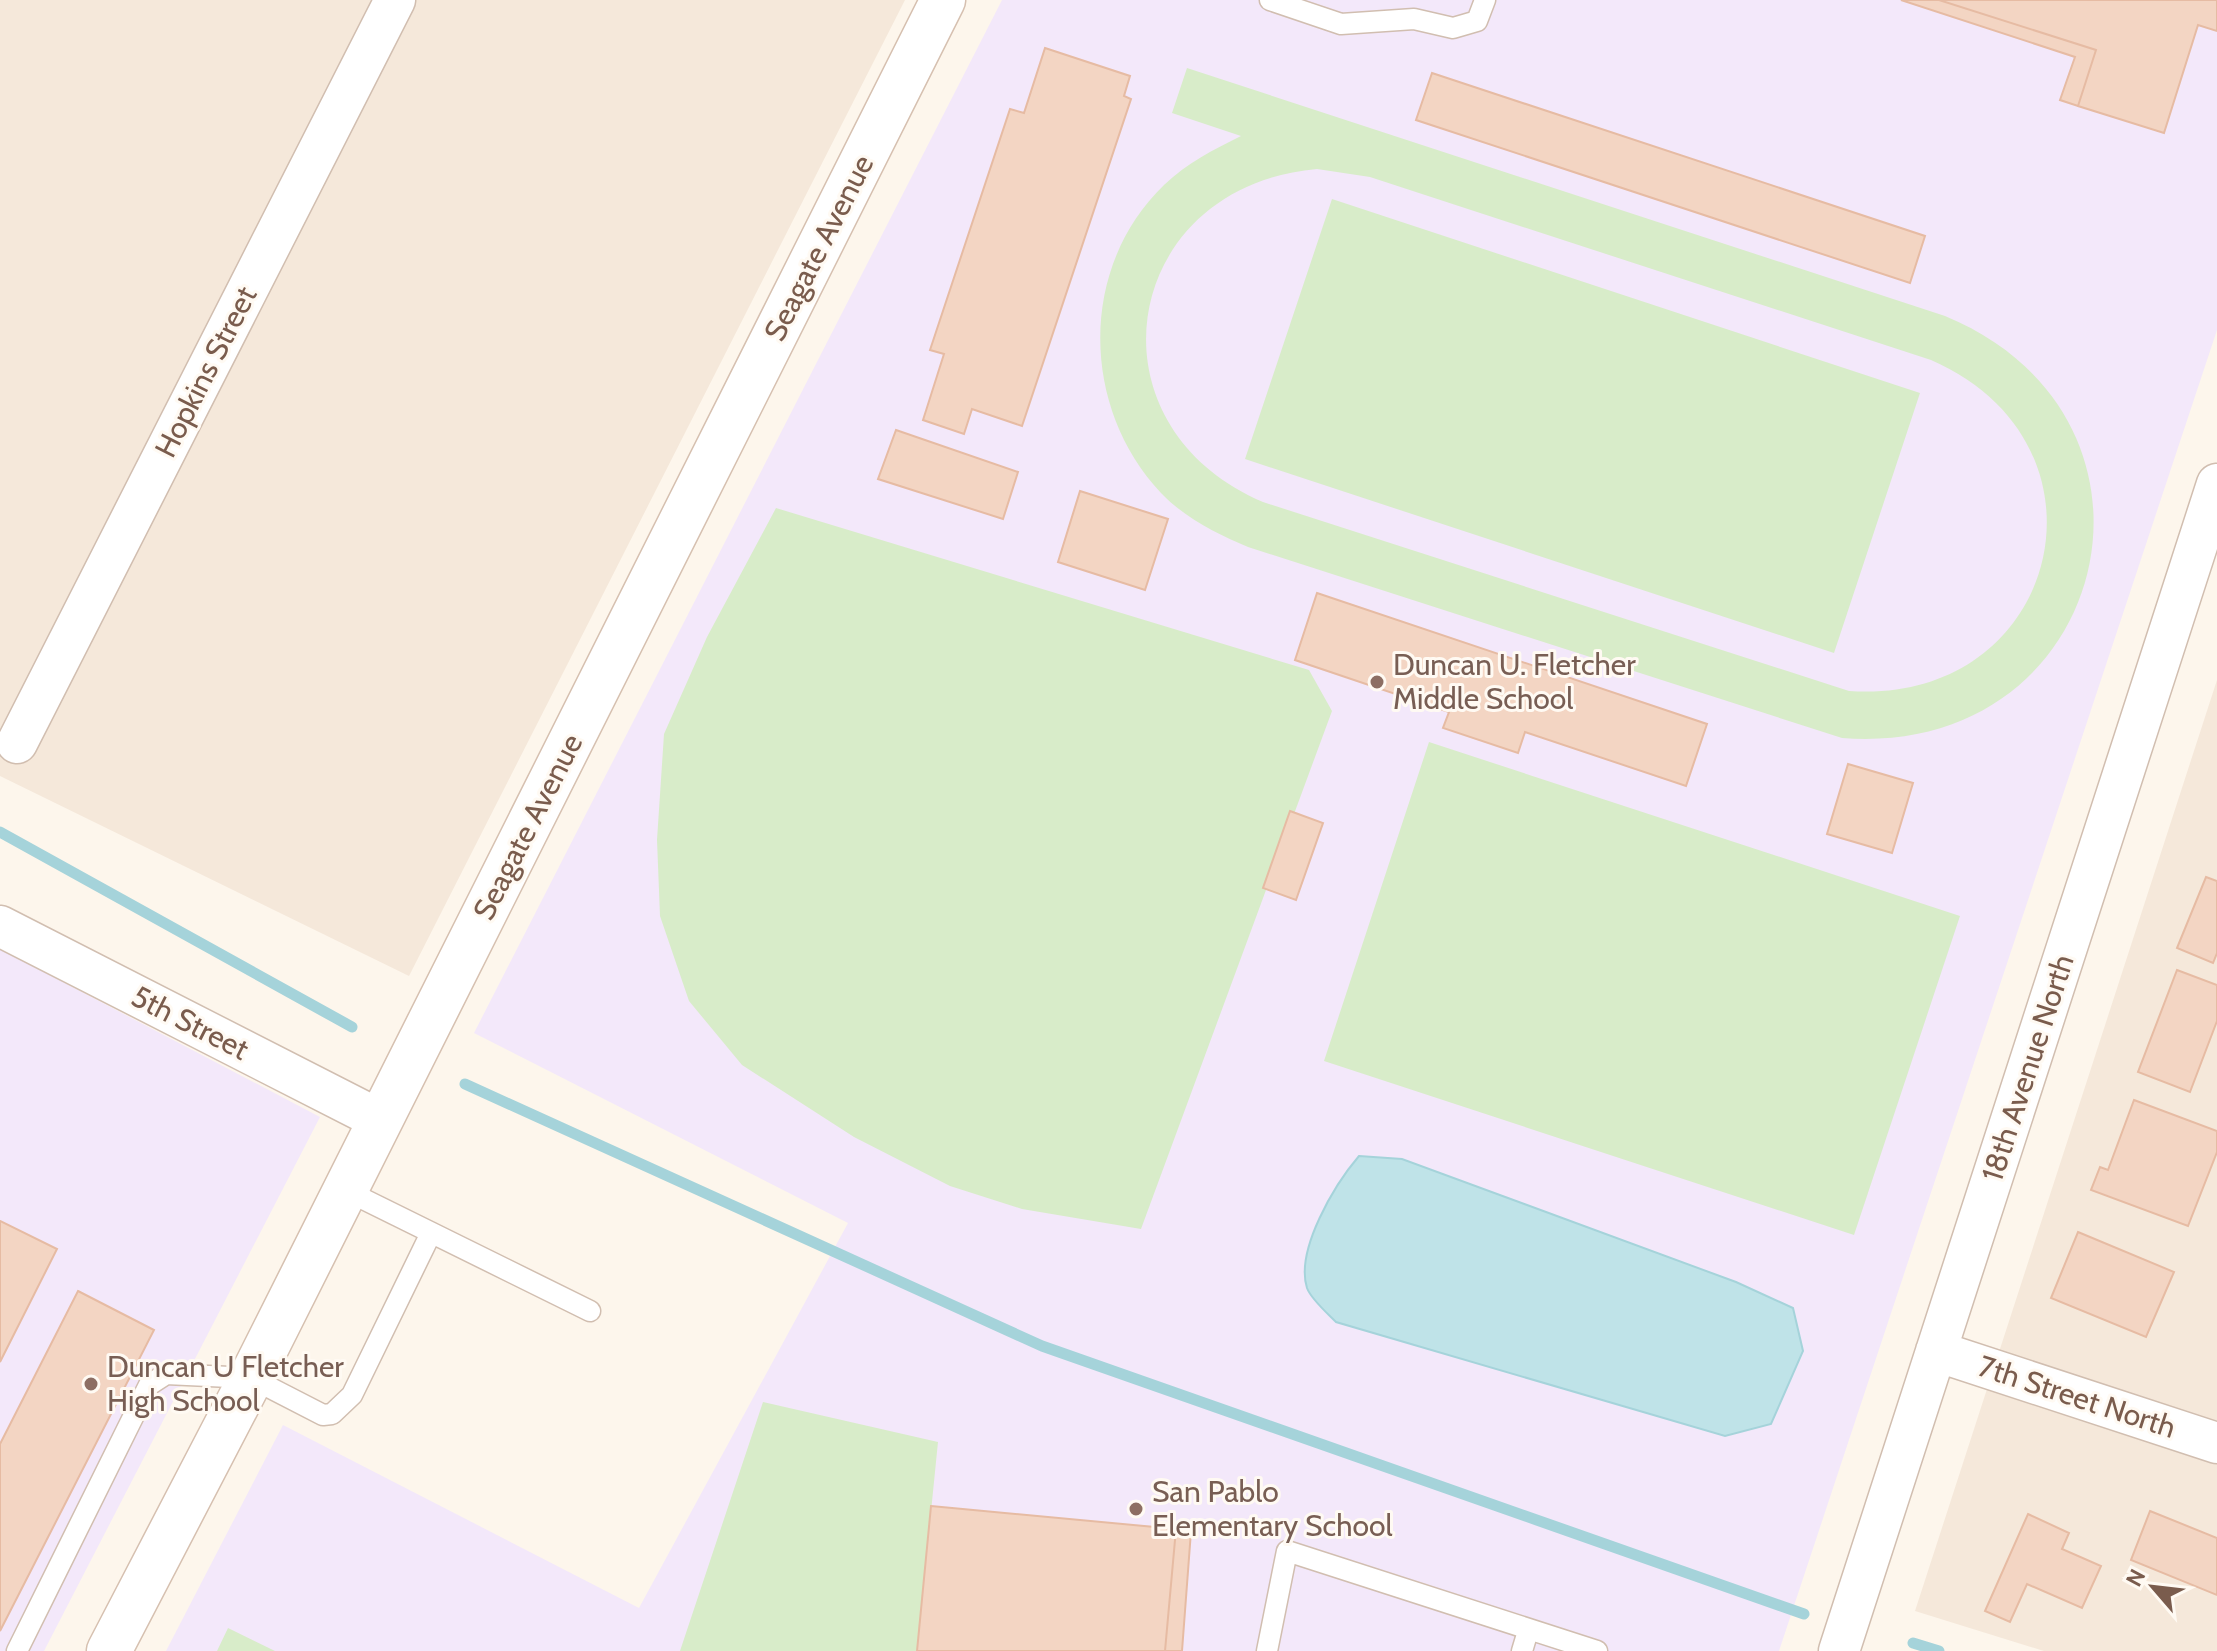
<svg xmlns="http://www.w3.org/2000/svg" width="2217" height="1651" viewBox="0 0 2217 1651" font-family="Cabin,sans-serif">
<style>
.residential{fill:#f5e8da}
.education{fill:#f3e8fa}
.green{fill:#d8ecc9;fill-rule:evenodd}
.water{fill:#bfe3e8;stroke:#a5d3da;stroke-width:2}
.lines{fill:none;stroke-linecap:round;stroke-linejoin:round}
.stream{stroke:#a5d3da;stroke-width:11}
.building{fill:#f3d5c3;stroke:#e6bba3;stroke-width:2}
.lane-casing{stroke:#d1beb0;stroke-width:23}
.street-casing{stroke:#d1beb0;stroke-width:43}
.secondary-casing{stroke:#d6c0b0;stroke-width:47}
.lane{stroke:#fff;stroke-width:20}
.street{stroke:#fff;stroke-width:40}
.secondary{stroke:#fff;stroke-width:44}
.education-dot{fill:#8d6e63;stroke:#fffaf3;stroke-width:3}
.labels{text-anchor:middle;stroke-width:6;stroke-linejoin:round;paint-order:stroke}
.street-label{font-size:30px;fill:#7a5c4d;stroke:#fffaf3}
.education-label{font-size:30px;fill:#785e54;stroke:#fffaf3;text-anchor:start}
</style>
<rect width="100%" height="100%" fill="#fdf6ec"/>
<path class="residential" d="M 0,0 L 905,0 L 409,976 L 0,776 Z
M 2217,680 L 2217,1651 L 2044,1651 L 1915,1611 Z"/>
<path class="education" d="M 1002,0 L 2217,0 L 2217,330 L 1779,1651 L 166,1651 L 283,1425 L 639,1608 L 848,1223 L 474,1033 Z
M 0,949 L 320,1117 L 44,1651 L 0,1651 Z"/>
<path class="green" d="M 1187,68 L 1945,316 C 2194,419 2110,759 1842,738 L 1248,547 C 1217,534 1185,518 1161,493 C 1081,408 1078,268 1164,185 C 1187,163 1213,150 1241,136 L 1172,113 ZM 1317,169 L 1370,177 L 1931,360 C 2125,444 2060,706 1849,691 L 1263,502 C 1081,424 1121,186 1317,169 Z
M 1332,199 L 1920,393 L 1834,653 L 1245,459 Z
M 776,508 L 1309,670 L 1332,711 L 1141,1229 L 1022,1209 L 950,1186 L 854,1137 L 742,1065 L 689,1001 L 660,916 L 657,840 L 664,734 L 707,637 Z
M 1429,742 L 1960,916 L 1854,1235 L 1324,1061 Z
M 763,1402 L 938,1442 L 917,1651 L 680,1651 Z
M 228,1628 L 275,1651 L 217,1651 Z"/>
<path class="water" d="M 1359,1156 L 1402,1159 L 1736,1282 L 1793,1308 L 1803,1351 L 1771,1424 L 1725,1436 L 1336,1322 C 1327,1313 1311,1299 1307,1288 C 1295,1250 1335,1184 1359,1156 Z"/>
<g class="lines">
<path class="stream" d="M 0,832 L 352,1027
M 465,1084 L 1042,1346 L 1804,1614
M 1913,1643 L 1939,1651"/>
</g>
<path class="building" d="M 1901,0 L 1939,0 L 2096,50 L 2078,106 L 2060,100 L 2075,57 Z
M 1939,0 L 2217,0 L 2217,31 L 2198,25 L 2164,133 L 2078,106 L 2096,50 Z
M 1045,48 L 1130,76 L 1124,96 L 1131,99 L 1022,426 L 972,409 L 964,434 L 923,420 L 944,354 L 930,350 L 1010,109 L 1024,113 Z
M 1432,73 L 1925,236 L 1910,283 L 1416,120 Z
M 896,430 L 1018,472 L 1003,519 L 878,479 Z
M 1080,491 L 1168,519 L 1145,590 L 1058,562 Z
M 1317,593 L 1707,724 L 1686,786 L 1525,732 L 1518,753 L 1443,728 L 1449,712 L 1295,660 Z
M 1848,764 L 1913,783 L 1892,853 L 1827,834 Z
M 1290,811 L 1323,823 L 1296,900 L 1263,888 Z
M 2206,877 L 2217,881 L 2217,953 L 2213,963 L 2177,948 Z
M 2177,970 L 2217,985 L 2217,1021 L 2190,1092 L 2138,1072 Z
M 2134,1100 L 2217,1131 L 2217,1152 L 2188,1226 L 2091,1190 L 2100,1167 L 2108,1170 Z
M 0,1221 L 57,1249 L 0,1362 Z
M 2078,1232 L 2174,1272 L 2146,1337 L 2051,1298 Z
M 78,1291 L 154,1330 L 0,1631 L 0,1444 Z
M 931,1506 L 1176,1529 L 1165,1651 L 917,1651 Z
M 2150,1511 L 2217,1538 L 2217,1595 L 2131,1560 Z
M 2028,1514 L 2069,1533 L 2062,1549 L 2101,1566 L 2082,1608 L 2027,1584 L 2010,1622 L 1985,1611 Z
M 1176,1529 L 1191,1531 L 1182,1651 L 1165,1651 Z"/>
<g class="lines">
<defs>
<path id="lane" d="M 1270,0 L 1341,24 L 1414,19 L 1453,28 L 1477,21 L 1485,0
M 345,1190 L 590,1311
M 17,1651 L 149,1385 L 166,1374 L 251,1378 L 323,1415 L 332,1414 L 352,1395 L 431,1233
M 1267,1651 L 1287,1551 L 1597,1651
M 1522,1651 L 1528,1631"/>
<path id="street" d="M 17,743 L 395,0
M 0,926 L 380,1120
M 1936,1351 L 2217,1443
M 1839,1651 L 2217,484"/>
<path id="secondary" d="M 109,1651 L 251,1378 L 943,0"/>
</defs>
<use href="#lane" class="lane-casing"/>
<use href="#street" class="street-casing"/>
<use href="#secondary" class="secondary-casing"/>
<use href="#lane" class="lane"/>
<use href="#street" class="street"/>
<use href="#secondary" class="secondary"/>
</g>
<g class="education-dot">
<circle cx="1377" cy="682" r="8"/>
<circle cx="91" cy="1384" r="8"/>
<circle cx="1136" cy="1509" r="8"/>
</g>
<g class="labels">
<g class="street-label">
<text transform="translate(819 248) rotate(-63)" y="10">Seagate Avenue</text>
<text transform="translate(206 372) rotate(-63)" y="10">Hopkins Street</text>
<text transform="translate(528 827) rotate(-63)" y="10">Seagate Avenue</text>
<text transform="translate(190 1023) rotate(27)" y="10">5th Street</text>
<text transform="translate(2028 1068) rotate(-72)" y="10">18th Avenue North</text>
<text transform="translate(2077 1397) rotate(18)" y="10">7th Street North</text>
</g>
<g class="education-label">
<text x="1393" y="675">Duncan U. Fletcher<tspan x="1393" dy="34">Middle School</tspan></text>
<text x="107" y="1377">Duncan U Fletcher<tspan x="107" dy="34">High School</tspan></text>
<text x="1152" y="1502">San Pablo<tspan x="1152" dy="34">Elementary School</tspan></text>
</g>
</g>
<g transform="translate(2153 1587) rotate(298)" stroke="#fffaf3" stroke-width="6" paint-order="stroke">
<path d="M0-6L14 30L0 20L-14 30Z" fill="#7a5c4d"/>
<text y="-12" font-size="22" font-weight="bold" text-anchor="middle" fill="#7a5c4d">N</text>
</g>
</svg>
